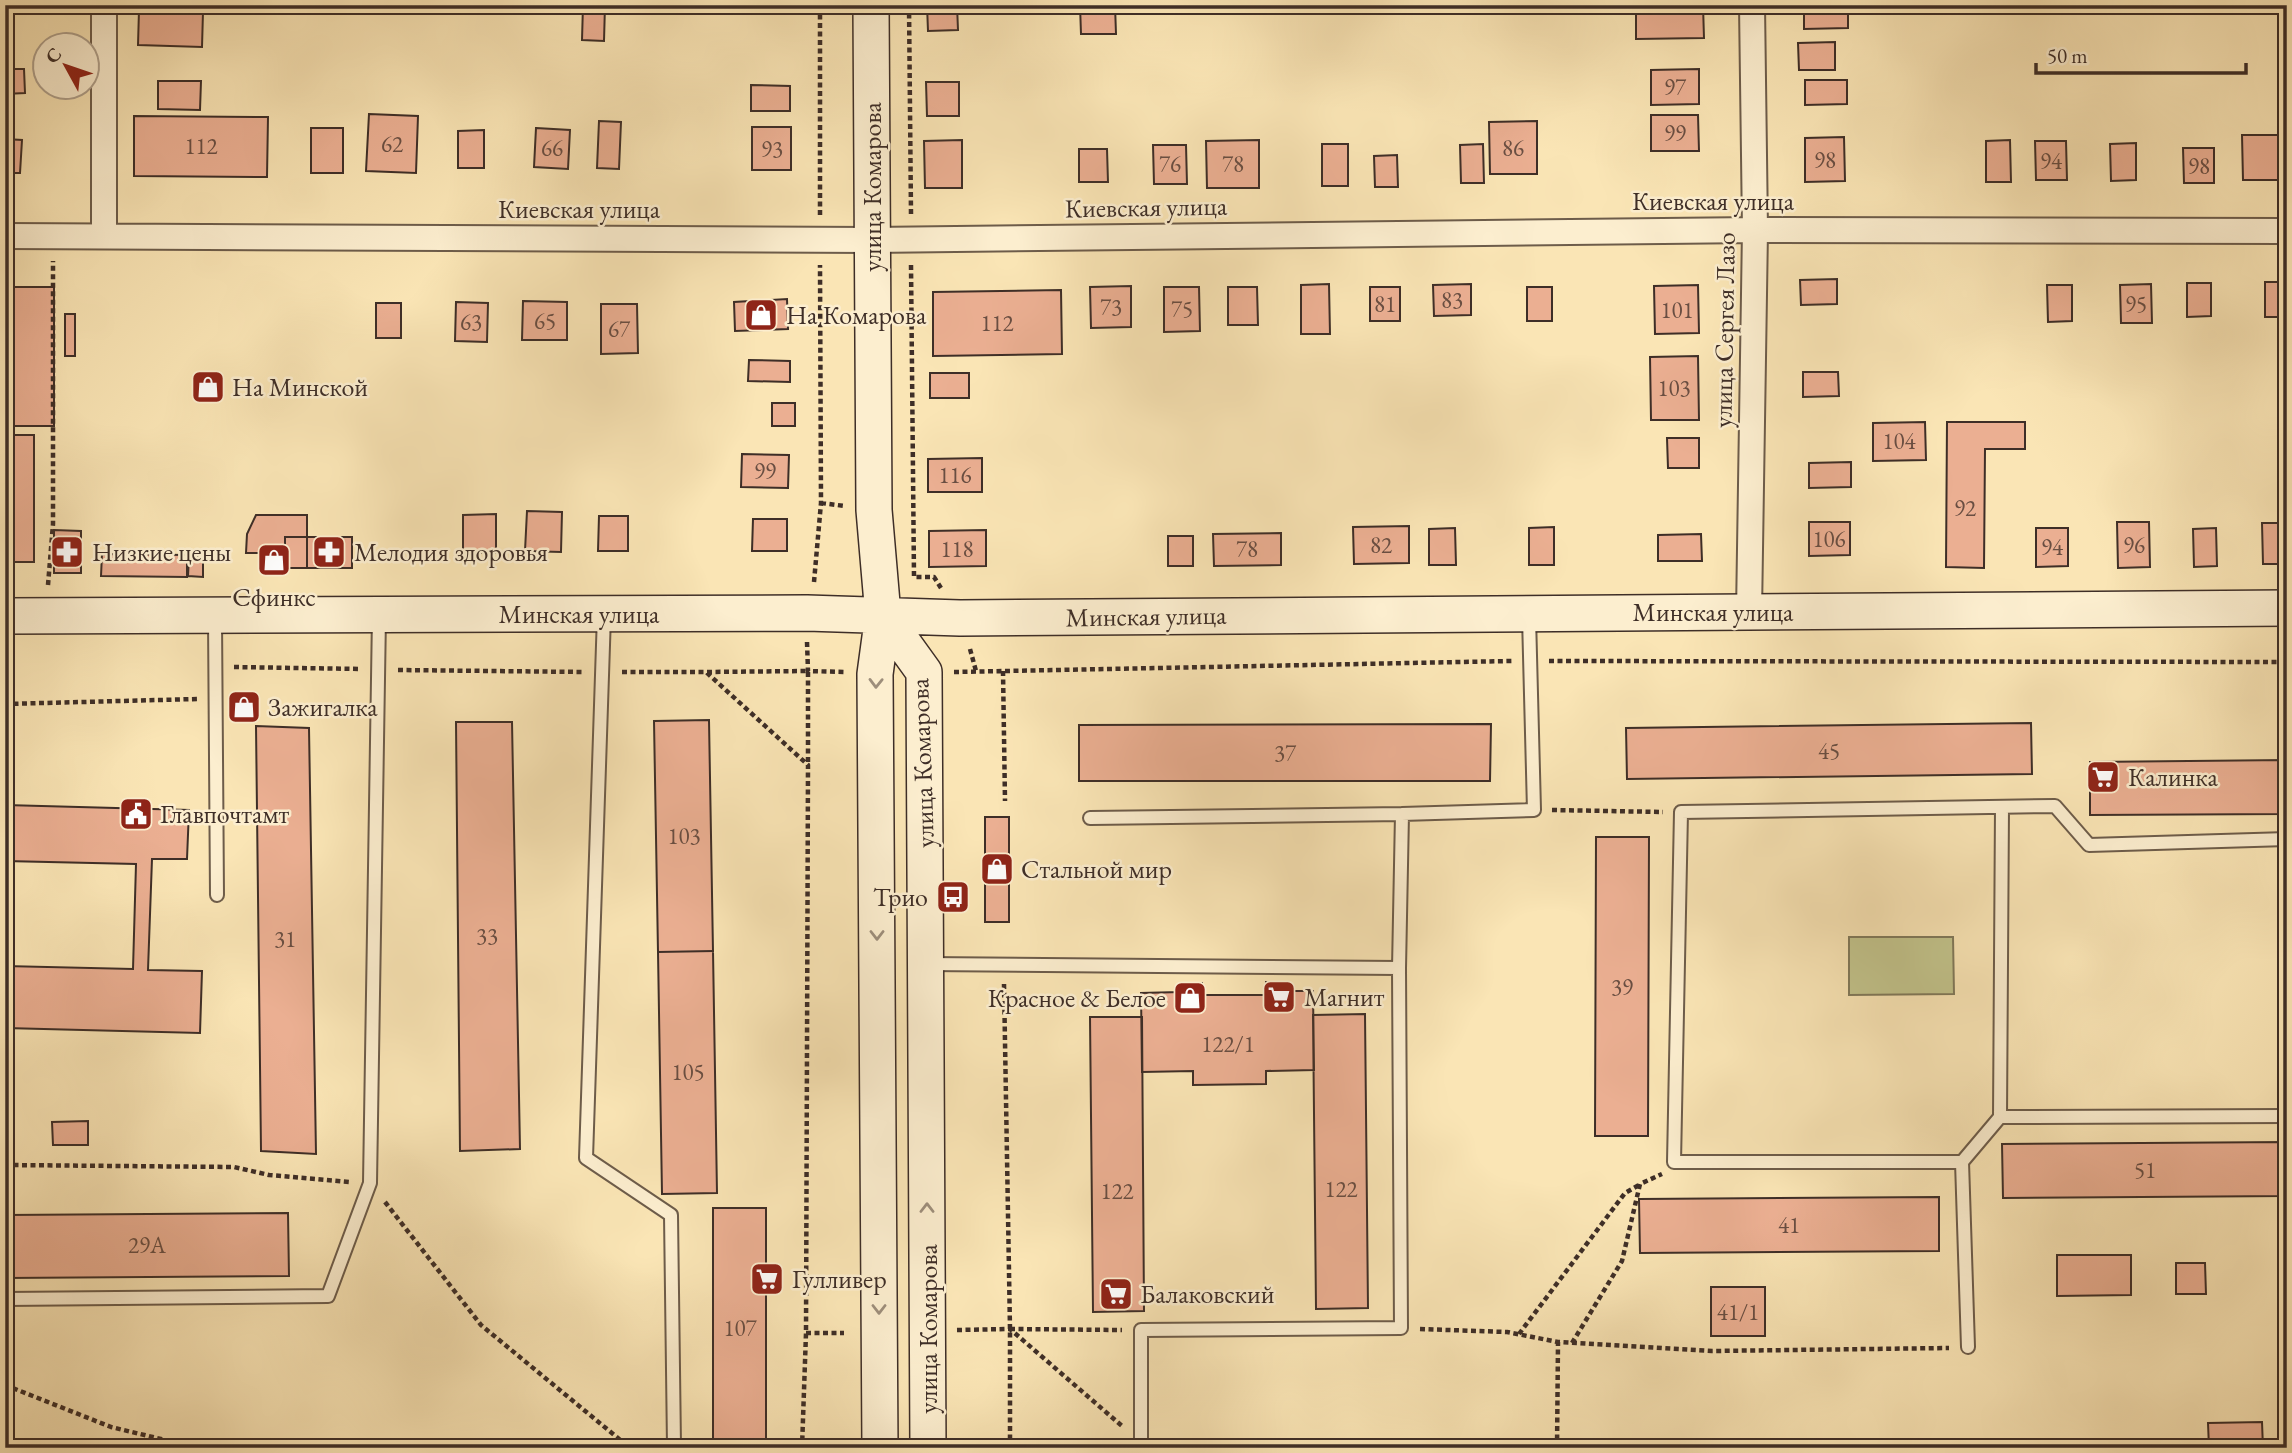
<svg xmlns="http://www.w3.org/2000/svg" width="2292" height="1453" viewBox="0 0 2292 1453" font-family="'EB Garamond',serif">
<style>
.green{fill:#c2c38b;stroke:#807859;stroke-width:2}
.building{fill:#ebaf92;stroke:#3e2e27;stroke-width:2}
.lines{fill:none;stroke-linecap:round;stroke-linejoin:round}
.service-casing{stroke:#6d5c4a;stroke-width:16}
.minor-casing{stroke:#6d5c4a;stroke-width:28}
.secondary-casing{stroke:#3e2e27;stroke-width:38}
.path{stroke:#3e2e27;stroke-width:4.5;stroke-dasharray:5 3.5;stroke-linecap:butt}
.service{stroke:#fceecf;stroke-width:12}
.minor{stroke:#fceecf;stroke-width:24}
.secondary{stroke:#fceecf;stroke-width:35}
.oneway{stroke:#9d8e7b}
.labels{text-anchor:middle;stroke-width:5;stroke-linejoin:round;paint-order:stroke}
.number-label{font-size:23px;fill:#694e42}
.street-label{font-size:26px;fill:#3e2e27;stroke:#fceecf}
.poi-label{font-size:26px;fill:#3e2e27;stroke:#fceecf;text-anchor:start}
</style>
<rect width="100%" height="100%" fill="#fae5b5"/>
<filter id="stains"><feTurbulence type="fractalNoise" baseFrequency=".00286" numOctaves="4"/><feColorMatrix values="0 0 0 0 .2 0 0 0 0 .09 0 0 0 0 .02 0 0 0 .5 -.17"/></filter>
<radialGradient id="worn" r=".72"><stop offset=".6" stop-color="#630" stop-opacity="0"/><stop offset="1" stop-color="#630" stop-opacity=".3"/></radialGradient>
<path class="green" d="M 1849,937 L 1953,937 L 1954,994 L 1849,995 Z"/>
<path class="building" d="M 583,5 L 605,5 L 604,41 L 582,40 Z
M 744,5 L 790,5 L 791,11 L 745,14 Z
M 927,5 L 957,5 L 958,30 L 928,31 Z
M 1080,5 L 1115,5 L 1116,34 L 1081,34 Z
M 1636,5 L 1703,5 L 1704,38 L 1636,39 Z
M 1804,5 L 1848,5 L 1848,28 L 1804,29 Z
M 139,10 L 203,12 L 202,47 L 138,45 Z
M 1835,42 L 1835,70 L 1799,70 L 1798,43 Z
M 5,69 L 24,69 L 25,93 L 5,94 Z
M 1699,69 L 1699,104 L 1651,105 L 1651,70 Z
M 1805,80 L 1847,80 L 1847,104 L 1805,105 Z
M 158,81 L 201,81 L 200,110 L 158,109 Z
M 926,82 L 959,82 L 959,116 L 927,116 Z
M 751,85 L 790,86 L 790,111 L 751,111 Z
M 369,114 L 418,116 L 416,173 L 366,171 Z
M 1651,115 L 1698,115 L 1699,151 L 1651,151 Z
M 134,116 L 268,117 L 267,177 L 134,176 Z
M 599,121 L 621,122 L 619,169 L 597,168 Z
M 1537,121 L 1537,174 L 1490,174 L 1489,122 Z
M 752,127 L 791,127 L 791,170 L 752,170 Z
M 311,128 L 343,128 L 343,173 L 311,173 Z
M 536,128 L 570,130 L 568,169 L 534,167 Z
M 484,130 L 484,168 L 458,168 L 458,131 Z
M 2242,135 L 2287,135 L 2287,180 L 2243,180 Z
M 1844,137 L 1845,181 L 1805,182 L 1805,138 Z
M 5,139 L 22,140 L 20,173 L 5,173 Z
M 962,140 L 962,188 L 925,188 L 924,141 Z
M 1259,140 L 1259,188 L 1207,188 L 1206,141 Z
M 2010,140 L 2011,182 L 1986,182 L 1986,141 Z
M 2035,141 L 2066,141 L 2067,180 L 2036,180 Z
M 2136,143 L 2136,180 L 2111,181 L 2110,144 Z
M 1322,144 L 1348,144 L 1348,186 L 1322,186 Z
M 1483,144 L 1484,183 L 1461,183 L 1460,145 Z
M 1153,145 L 1186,145 L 1187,184 L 1154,184 Z
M 2183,148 L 2214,148 L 2214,183 L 2184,183 Z
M 1079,149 L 1107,149 L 1108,182 L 1079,182 Z
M 1397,155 L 1398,187 L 1375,187 L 1374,156 Z
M 1837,279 L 1837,304 L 1801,305 L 1800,280 Z
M 2265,282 L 2287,282 L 2287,317 L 2265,317 Z
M 2187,283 L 2211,283 L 2211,316 L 2187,317 Z
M 1329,284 L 1330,334 L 1301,334 L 1301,285 Z
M 1471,284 L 1471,315 L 1434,316 L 1433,285 Z
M 2151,284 L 2152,323 L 2121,323 L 2120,285 Z
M 1698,285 L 1699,333 L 1655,334 L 1654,286 Z
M 2047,285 L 2072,285 L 2072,321 L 2048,322 Z
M 1131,286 L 1131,327 L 1091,328 L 1090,287 Z
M 5,287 L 54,287 L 54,426 L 5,426 Z
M 1164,287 L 1199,287 L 1200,331 L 1164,332 Z
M 1228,287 L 1257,287 L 1258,325 L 1228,325 Z
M 1370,287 L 1400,287 L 1400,321 L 1370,321 Z
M 1527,287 L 1552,287 L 1552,321 L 1527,321 Z
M 1061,290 L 1062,354 L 933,356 L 933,292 Z
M 787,299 L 788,329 L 735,331 L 734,302 Z
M 523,301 L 567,302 L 567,340 L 522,340 Z
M 456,302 L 488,303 L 487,342 L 455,341 Z
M 376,303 L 401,303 L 401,338 L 376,338 Z
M 601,304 L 637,304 L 638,353 L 601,354 Z
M 65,314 L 75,314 L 75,356 L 65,356 Z
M 1698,356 L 1699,420 L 1651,420 L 1650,357 Z
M 749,360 L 790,361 L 790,382 L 748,381 Z
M 1803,372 L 1838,372 L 1839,396 L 1803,397 Z
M 930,373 L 969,373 L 969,398 L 930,398 Z
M 772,403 L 795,403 L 795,426 L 772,426 Z
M 1925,422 L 1926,460 L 1873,461 L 1873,423 Z
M 1947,422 L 2025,422 L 2025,449 L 1985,449 L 1984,568 L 1946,567 Z
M 5,435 L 34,435 L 34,562 L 5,562 Z
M 1667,438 L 1699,438 L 1699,468 L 1668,468 Z
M 742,454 L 789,455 L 788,488 L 741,487 Z
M 982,458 L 982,492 L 928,492 L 928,459 Z
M 1851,462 L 1851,487 L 1809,488 L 1809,463 Z
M 527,511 L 562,512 L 561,552 L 525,551 Z
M 496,514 L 496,553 L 463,553 L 463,515 Z
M 256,515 L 307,515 L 307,537 L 285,537 L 285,553 L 246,553 L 247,534 Z
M 599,516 L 628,516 L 628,551 L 598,551 Z
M 753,519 L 787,519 L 787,551 L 752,551 Z
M 1809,522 L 1850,522 L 1850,555 L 1809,556 Z
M 2117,522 L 2149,522 L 2150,567 L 2118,568 Z
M 2262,523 L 2287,523 L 2287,564 L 2263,564 Z
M 1409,526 L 1409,563 L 1354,564 L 1353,527 Z
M 1554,527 L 1554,565 L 1529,565 L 1529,528 Z
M 1455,528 L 1456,565 L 1429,565 L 1429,529 Z
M 2036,528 L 2068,528 L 2068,566 L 2036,567 Z
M 2216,528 L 2217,566 L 2194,567 L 2193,529 Z
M 54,530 L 81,531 L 81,573 L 54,573 Z
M 986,530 L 986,566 L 929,567 L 929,531 Z
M 1281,533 L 1281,565 L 1214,566 L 1213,534 Z
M 1701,534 L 1702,561 L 1658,561 L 1658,535 Z
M 1168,536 L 1193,536 L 1193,566 L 1168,566 Z
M 285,537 L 307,537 L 307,568 L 285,568 Z
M 307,537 L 352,537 L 352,568 L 307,568 Z
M 263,553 L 285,553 L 285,568 L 263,568 Z
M 102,554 L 187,555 L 187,577 L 101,576 Z
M 189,556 L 203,557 L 203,577 L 188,576 Z
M 238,700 L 250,700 L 250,715 L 237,714 Z
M 709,720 L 713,951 L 658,952 L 654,721 Z
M 456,722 L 512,722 L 520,1149 L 460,1151 Z
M 2031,723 L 2032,774 L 1627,779 L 1626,728 Z
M 1491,724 L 1490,781 L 1079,781 L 1079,725 Z
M 256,726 L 309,728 L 316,1154 L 261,1151 Z
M 2287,760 L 2287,814 L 2090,815 L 2090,762 Z
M 5,805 L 189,810 L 187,859 L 152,859 L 148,970 L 202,971 L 200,1033 L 5,1028 L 5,966 L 133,969 L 136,864 L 5,861 Z
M 985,817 L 1009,817 L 1009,922 L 985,922 Z
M 1596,837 L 1649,837 L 1648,1136 L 1595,1136 Z
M 713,951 L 717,1193 L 662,1194 L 658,952 Z
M 1266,982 L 1276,982 L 1276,991 L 1313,991 L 1314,1070 L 1266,1071 L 1266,1084 L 1193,1085 L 1193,1071 L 1142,1072 L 1141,993 L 1180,992 L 1180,983 L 1202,983 L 1202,995 L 1266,995 Z
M 1365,1014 L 1368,1308 L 1316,1309 L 1313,1015 Z
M 1090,1017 L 1142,1017 L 1144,1311 L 1093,1312 Z
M 88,1121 L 88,1145 L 53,1145 L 52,1122 Z
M 2287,1142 L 2287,1196 L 2003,1198 L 2002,1144 Z
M 1939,1197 L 1939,1251 L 1640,1253 L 1639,1199 Z
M 713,1208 L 766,1208 L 766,1448 L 713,1448 Z
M 288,1213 L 289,1276 L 5,1278 L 5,1215 Z
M 2057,1255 L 2131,1255 L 2131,1295 L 2057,1296 Z
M 2176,1263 L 2205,1263 L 2206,1294 L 2176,1294 Z
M 1711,1287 L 1765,1287 L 1765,1336 L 1711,1336 Z
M 2262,1422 L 2263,1448 L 2209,1448 L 2208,1423 Z"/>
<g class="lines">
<defs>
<path id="service" d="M 604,615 L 586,1158 L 671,1215 L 674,1446 L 673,1448
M 215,619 L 217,895
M 1090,818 L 1402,814
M 2287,839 L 2089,845 L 2055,806 L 1681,812 L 1674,1162 L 1962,1162 L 2000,1117 L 2287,1116
M 926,964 L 1399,968
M 2000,1117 L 2002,807
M 1962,1162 L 1968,1347
M 5,1299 L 328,1296 L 370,1183 L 379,616
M 1141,1448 L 1141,1330 L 1401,1328 L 1399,968 L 1402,814 L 1534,810 L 1529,617"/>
<path id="minor" d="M 5,236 L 872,240 L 1755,230 L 2287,231
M 104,236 L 104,5
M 1749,613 L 1755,230 L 1752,5"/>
<path id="secondary" d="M 871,5 L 874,510 L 883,615 L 924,672 L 928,1448
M 5,616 L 807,613 L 960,618 L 2287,608
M 880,1448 L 875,674 L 883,615"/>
</defs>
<use href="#service" class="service-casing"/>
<use href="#minor" class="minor-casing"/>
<use href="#secondary" class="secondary-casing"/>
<path class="path" d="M 909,5 L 911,214
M 820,215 L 820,5
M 911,265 L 914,577 L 934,577 L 941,588
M 821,503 L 845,506
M 814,582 L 821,503 L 820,265
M 48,585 L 53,524 L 53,261
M 807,642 L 808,671 L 844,672
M 970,649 L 976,671
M 1549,661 L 2287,662
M 234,667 L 361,669
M 398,670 L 585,672
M 1003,671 L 1005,801
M 622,672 L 706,672 L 808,765 L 806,1333 L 802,1448
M 707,672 L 808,671 L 808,764
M 954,672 L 1512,661
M 5,704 L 197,699
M 1552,810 L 1663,812
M 1004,984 L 1010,1329
M 5,1165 L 234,1167 L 269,1175 L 350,1182
M 385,1202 L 481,1325 L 630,1448
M 1420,1329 L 1507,1332 L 1558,1342 L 1712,1351 L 1949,1348
M 957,1330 L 1010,1329 L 1122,1426
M 806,1333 L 844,1333
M 1519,1334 L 1625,1193 L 1639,1185
M 1572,1343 L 1622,1261 L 1640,1184 L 1662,1174
M 5,1385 L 111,1427 L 165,1440 L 182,1448
M 1010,1448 L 1010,1329 L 1122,1330
M 1557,1448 L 1558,1342"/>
<use href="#service" class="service"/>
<use href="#minor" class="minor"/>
<use href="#secondary" class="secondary"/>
</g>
<defs><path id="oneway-chevron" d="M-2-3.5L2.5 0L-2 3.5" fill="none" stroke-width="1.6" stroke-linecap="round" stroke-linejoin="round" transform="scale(1.75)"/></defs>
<g class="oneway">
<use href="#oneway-chevron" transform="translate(876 683) rotate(91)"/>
<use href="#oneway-chevron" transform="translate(877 935) rotate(90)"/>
<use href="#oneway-chevron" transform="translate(927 1208) rotate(-90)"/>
<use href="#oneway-chevron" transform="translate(879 1309) rotate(90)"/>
</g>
<defs>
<symbol id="shop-square" viewBox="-11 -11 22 22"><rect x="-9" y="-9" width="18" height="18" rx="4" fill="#8f2418" stroke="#fceecf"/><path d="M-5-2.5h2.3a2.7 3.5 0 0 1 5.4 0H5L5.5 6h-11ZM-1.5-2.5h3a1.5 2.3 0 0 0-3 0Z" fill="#fff"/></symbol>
<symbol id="pharmacy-square" viewBox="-11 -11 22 22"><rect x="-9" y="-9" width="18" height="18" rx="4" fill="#8f2418" stroke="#fceecf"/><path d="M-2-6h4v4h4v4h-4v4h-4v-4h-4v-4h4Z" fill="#fff"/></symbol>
<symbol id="supermarket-square" viewBox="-11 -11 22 22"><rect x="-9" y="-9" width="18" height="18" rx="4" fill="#8f2418" stroke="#fceecf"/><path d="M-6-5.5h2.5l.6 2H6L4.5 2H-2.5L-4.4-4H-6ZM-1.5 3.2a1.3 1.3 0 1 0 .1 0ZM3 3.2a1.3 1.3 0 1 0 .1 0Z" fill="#fff"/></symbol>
<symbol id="civic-square" viewBox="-11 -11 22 22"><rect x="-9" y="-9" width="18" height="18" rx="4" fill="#8f2418" stroke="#fceecf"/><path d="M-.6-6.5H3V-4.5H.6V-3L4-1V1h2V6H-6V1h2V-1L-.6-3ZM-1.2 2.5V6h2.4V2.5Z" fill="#fff"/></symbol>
<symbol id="bus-square" viewBox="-11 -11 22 22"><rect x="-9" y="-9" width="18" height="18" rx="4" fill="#8f2418" stroke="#fceecf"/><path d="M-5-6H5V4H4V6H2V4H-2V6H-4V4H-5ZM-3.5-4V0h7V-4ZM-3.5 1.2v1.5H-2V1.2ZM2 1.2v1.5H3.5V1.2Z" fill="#fff"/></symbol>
</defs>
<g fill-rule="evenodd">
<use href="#shop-square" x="742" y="296" width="38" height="38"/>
<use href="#shop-square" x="189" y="368" width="38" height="38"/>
<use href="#pharmacy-square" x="48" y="533" width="38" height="38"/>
<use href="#pharmacy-square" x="310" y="533" width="38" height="38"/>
<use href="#shop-square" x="255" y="541" width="38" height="38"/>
<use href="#shop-square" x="225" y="688" width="38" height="38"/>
<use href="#supermarket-square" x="2084" y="758" width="38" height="38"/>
<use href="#civic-square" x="117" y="795" width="38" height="38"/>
<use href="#shop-square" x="978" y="850" width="38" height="38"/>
<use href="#bus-square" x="934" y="878" width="38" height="38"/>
<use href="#supermarket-square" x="1260" y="978" width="38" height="38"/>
<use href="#shop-square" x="1171" y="979" width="38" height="38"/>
<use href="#supermarket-square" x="748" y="1260" width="38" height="38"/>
<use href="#supermarket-square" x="1097" y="1275" width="38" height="38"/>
</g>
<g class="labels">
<g class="number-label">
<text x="1675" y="95">97</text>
<text x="1675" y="141">99</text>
<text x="392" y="152">62</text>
<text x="201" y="154">112</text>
<text x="552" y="156">66</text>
<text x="1513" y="156">86</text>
<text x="772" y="157">93</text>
<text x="1825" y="168">98</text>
<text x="2051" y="169">94</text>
<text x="1170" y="172">76</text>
<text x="1233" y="172">78</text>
<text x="2199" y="174">98</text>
<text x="1452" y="308">83</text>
<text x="1385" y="312">81</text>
<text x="2136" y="312">95</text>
<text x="1111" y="315">73</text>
<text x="1182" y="317">75</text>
<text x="1677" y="318">101</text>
<text x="545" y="329">65</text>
<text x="471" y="330">63</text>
<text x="997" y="331">112</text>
<text x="619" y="337">67</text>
<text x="1674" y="396">103</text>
<text x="1899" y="449">104</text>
<text x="765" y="479">99</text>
<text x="955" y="483">116</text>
<text x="1965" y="516">92</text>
<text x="1829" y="547">106</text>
<text x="1381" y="553">82</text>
<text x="2134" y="553">96</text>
<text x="2052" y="555">94</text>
<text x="957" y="557">118</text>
<text x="1247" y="557">78</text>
<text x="1829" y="759">45</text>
<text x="1285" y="761">37</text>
<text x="684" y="844">103</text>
<text x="487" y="944">33</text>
<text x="285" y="947">31</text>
<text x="1622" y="995">39</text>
<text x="1228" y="1052">122/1</text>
<text x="688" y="1080">105</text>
<text x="2145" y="1178">51</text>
<text x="1341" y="1197">122</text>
<text x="1117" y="1199">122</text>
<text x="1789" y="1233">41</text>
<text x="147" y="1253">29А</text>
<text x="1738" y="1320">41/1</text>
<text x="740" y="1336">107</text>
</g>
<g class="street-label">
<text transform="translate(872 187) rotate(-90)" y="9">улица Комарова</text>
<text x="1713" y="210">Киевская улица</text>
<text transform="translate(1146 207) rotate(-1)" y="9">Киевская улица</text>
<text x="579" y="218">Киевская улица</text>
<text transform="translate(1724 330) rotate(-89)" y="9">улица Сергея Лазо</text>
<text x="1713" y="621">Минская улица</text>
<text x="579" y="623">Минская улица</text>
<text transform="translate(1146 616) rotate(-1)" y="9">Минская улица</text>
<text transform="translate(922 763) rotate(-92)" y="9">улица Комарова</text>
<text transform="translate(928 1329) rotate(-90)" y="9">улица Комарова</text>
</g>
<g class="poi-label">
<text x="786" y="324">На Комарова</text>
<text x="232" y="396">На Минской</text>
<text x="92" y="561">Низкие цены</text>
<text x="354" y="561">Мелодия здоровья</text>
<text x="274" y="606" text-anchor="middle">Сфинкс</text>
<text x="268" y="716">Зажигалка</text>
<text x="2128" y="786">Калинка</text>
<text x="160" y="823">Главпочтамт</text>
<text x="1021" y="878">Стальной мир</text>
<text x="928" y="906" text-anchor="end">Трио</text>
<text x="1304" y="1006">Магнит</text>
<text x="1166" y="1007" text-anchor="end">Красное &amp; Белое</text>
<text x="792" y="1288">Гулливер</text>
<text x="1140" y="1303">Балаковский</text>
</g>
</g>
<rect width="2292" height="1453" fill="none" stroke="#fae5b5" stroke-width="28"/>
<rect x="7" y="7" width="2278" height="1439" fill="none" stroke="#3e2e27" stroke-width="3.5"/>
<rect x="14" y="14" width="2264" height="1425" fill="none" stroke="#3e2e27" stroke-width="2"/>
<g transform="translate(66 66) rotate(310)"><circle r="33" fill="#fceecf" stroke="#b0a18c" stroke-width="2"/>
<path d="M0-5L12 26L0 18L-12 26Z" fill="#8f2418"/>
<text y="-10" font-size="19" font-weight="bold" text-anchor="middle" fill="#3e2e27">С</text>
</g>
<path d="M2036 63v10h210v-10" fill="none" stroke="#3e2e27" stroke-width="3.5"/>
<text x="2047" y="63" font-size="21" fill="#3e2e27" stroke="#fceecf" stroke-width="5" paint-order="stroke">50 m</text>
<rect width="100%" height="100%" filter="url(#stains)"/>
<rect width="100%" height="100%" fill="url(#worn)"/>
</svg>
